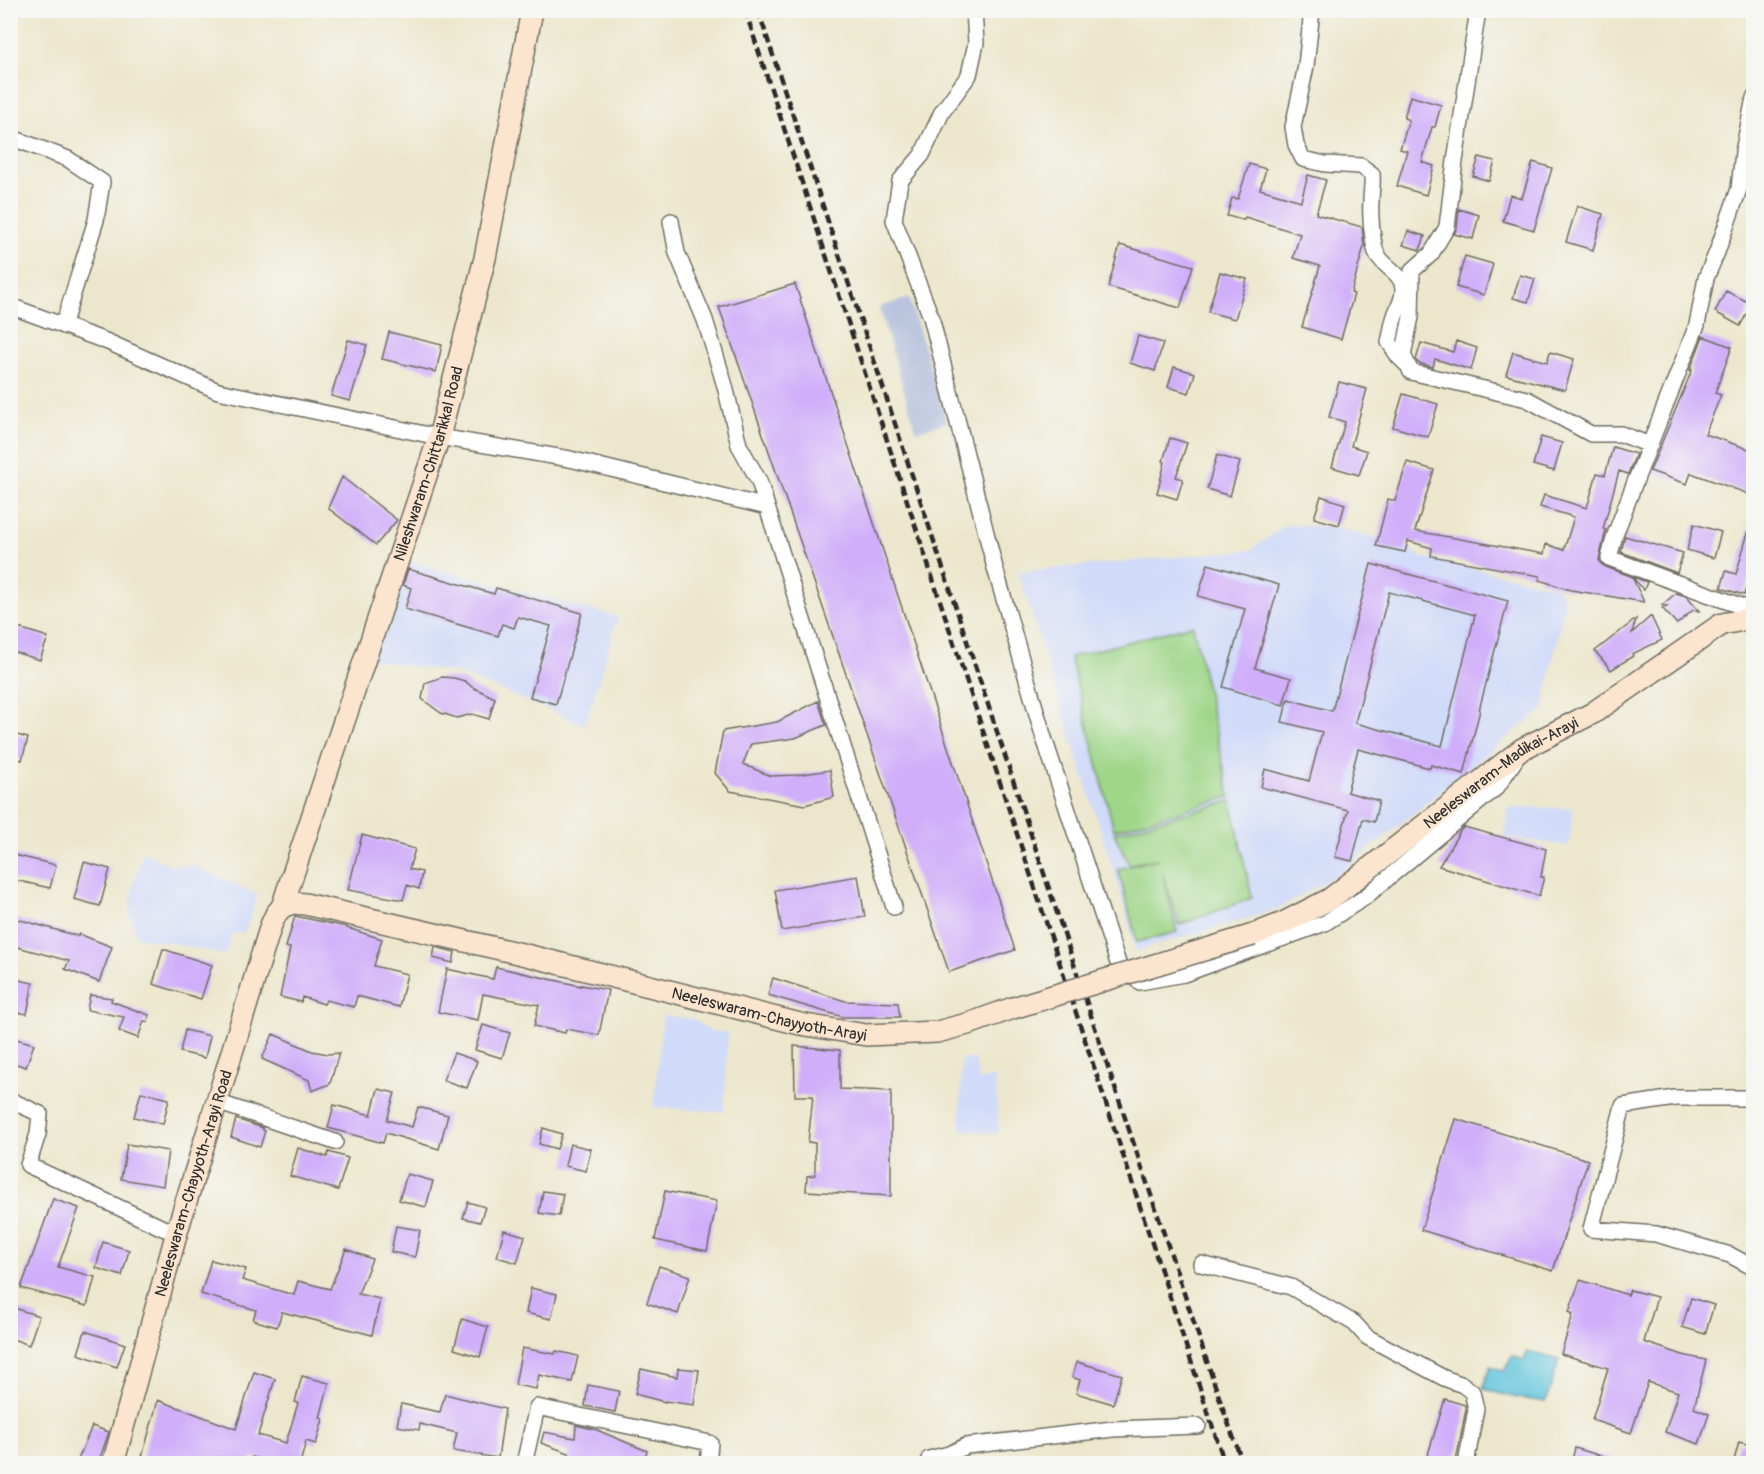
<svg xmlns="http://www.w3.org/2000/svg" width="1764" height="1474" viewBox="0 0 1764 1474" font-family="Pangolin,sans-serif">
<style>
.built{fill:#d0daf9}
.industrial{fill:#bac4de}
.green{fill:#9fd688;stroke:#65805a;stroke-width:1.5}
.water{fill:#5ec4dc;stroke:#447884;stroke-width:1.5}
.building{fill:#d0aefa;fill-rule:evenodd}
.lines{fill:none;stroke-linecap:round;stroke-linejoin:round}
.street-casing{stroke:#6f6d63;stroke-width:18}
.secondary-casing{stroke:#6f6d63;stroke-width:24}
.street{stroke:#fff;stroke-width:15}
.secondary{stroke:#fbe5cf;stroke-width:21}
.rail{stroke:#2b2b2b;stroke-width:4.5;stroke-dasharray:9 4.5;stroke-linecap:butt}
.secondary-bridge-casing{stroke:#6f6d63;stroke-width:24;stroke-linecap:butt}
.secondary-bridge{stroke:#fbe5cf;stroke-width:21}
.labels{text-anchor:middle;stroke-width:6;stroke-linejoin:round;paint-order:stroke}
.street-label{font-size:16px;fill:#2b2b2b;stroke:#f6f6f2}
</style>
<rect width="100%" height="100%" fill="#f6f6f2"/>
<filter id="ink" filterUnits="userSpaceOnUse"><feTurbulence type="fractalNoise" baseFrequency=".0167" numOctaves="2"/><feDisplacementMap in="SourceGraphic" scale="12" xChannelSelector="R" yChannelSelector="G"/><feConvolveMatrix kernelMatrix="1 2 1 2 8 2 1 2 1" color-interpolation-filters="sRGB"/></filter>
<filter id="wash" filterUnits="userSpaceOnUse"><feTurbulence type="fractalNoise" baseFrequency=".008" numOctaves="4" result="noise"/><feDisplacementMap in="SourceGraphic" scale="24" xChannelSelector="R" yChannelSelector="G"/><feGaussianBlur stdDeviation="1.35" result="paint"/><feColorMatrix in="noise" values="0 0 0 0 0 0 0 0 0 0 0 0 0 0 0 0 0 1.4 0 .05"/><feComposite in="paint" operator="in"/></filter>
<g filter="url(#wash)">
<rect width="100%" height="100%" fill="#ece7cc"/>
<path class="built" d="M 1287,524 L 1337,528 L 1407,546 L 1421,557 L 1556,587 L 1565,600 L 1543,709 L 1338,874 L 1278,909 L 1136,951 L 1122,897 L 1018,572 L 1251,550 Z
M 400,559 L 618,617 L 585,725 L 458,673 L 367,659 Z
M 1508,807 L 1574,808 L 1569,846 L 1504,837 Z
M 143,850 L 148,855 L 172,866 L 195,866 L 258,895 L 245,932 L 232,934 L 229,946 L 225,955 L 169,942 L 155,941 L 136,935 L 130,915 L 131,895 Z
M 663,1015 L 693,1019 L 710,1031 L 728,1032 L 724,1112 L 653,1107 Z
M 961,1059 L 975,1059 L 979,1080 L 995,1077 L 999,1134 L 960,1129 Z"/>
<path class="industrial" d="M 909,298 L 947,422 L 916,431 L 879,307 Z"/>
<path class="green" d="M 1193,625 L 1230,797 L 1114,830 L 1070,657 Z
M 1231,801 L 1252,898 L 1179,925 L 1163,875 L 1177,932 L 1137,942 L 1118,869 L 1158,859 L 1129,864 L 1114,833 Z"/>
<path class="water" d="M 1528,1351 L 1559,1360 L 1546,1402 L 1517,1398 L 1483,1389 L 1490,1366 L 1505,1371 L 1512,1356 L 1524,1360 Z"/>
<g id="blocks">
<path class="building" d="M 1410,96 L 1441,105 L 1435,127 L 1432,127 L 1422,162 L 1434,166 L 1426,195 L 1397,186 L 1407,151 L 1400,149 L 1409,120 L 1404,118 Z
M 1479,157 L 1495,161 L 1489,181 L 1473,176 Z
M 1533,162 L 1552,168 L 1534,230 L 1503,221 L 1510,195 L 1522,198 Z
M 1249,164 L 1266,169 L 1260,189 L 1301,201 L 1308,175 L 1326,180 L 1316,214 L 1362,227 L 1364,246 L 1351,293 L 1354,294 L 1341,339 L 1302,327 L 1320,266 L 1293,258 L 1300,234 L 1245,217 L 1244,220 L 1227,216 L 1232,198 L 1238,199 Z
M 1577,206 L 1603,214 L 1593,250 L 1566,242 Z
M 1459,209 L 1479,215 L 1473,239 L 1454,234 L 1457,228 Z
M 1408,231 L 1425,236 L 1420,250 L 1403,245 Z
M 1120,245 L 1193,266 L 1180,308 L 1108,287 Z
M 1465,256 L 1493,264 L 1484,295 L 1456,287 Z
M 1220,272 L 1247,279 L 1235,319 L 1208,312 Z
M 1520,275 L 1535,279 L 1528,302 L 1513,298 Z
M 795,284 L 1015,950 L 949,972 L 719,307 Z
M 1726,291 L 1752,304 L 1740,326 L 1715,312 Z
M 389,332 L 442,345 L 436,372 L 382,359 Z
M 1138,336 L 1163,343 L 1155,371 L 1130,363 Z
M 1703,336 L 1732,347 L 1715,393 L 1721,395 L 1705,434 L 1754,451 L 1754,496 L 1691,473 L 1687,484 L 1650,471 L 1692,370 L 1690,370 Z
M 348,340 L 367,345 L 350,401 L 331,396 Z
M 1456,341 L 1477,348 L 1471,370 L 1435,359 L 1433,367 L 1418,363 L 1416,360 L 1421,343 L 1453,352 Z
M 1513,352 L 1547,362 L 1550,352 L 1574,359 L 1565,390 L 1506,375 Z
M 1174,367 L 1195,373 L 1189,393 L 1168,387 Z
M 1339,382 L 1367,389 L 1351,446 L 1367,451 L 1359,475 L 1332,467 L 1345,422 L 1329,417 Z
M 1403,394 L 1438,404 L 1428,437 L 1393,427 Z
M 1541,437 L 1562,443 L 1554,471 L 1533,465 Z
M 1170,438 L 1187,443 L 1176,477 L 1183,479 L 1177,499 L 1157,493 L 1165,462 L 1163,461 Z
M 1613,447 L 1636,454 L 1628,474 L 1619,471 L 1603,529 L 1606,530 L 1599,560 L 1601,564 L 1606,567 L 1647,582 L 1644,590 L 1632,577 L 1644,602 L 1571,590 L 1539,580 L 1540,576 L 1431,556 L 1432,548 L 1408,541 L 1405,552 L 1376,546 L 1388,499 L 1395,501 L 1407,462 L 1434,470 L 1415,531 L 1544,554 L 1546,544 L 1564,550 L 1574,517 L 1540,507 L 1544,495 L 1587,508 L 1597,473 L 1605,475 Z
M 1217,455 L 1240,462 L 1230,496 L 1207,489 Z
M 342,477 L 397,520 L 376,545 L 328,508 Z
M 1321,496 L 1345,504 L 1339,525 L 1314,518 Z
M 1694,524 L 1721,532 L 1714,558 L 1687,550 Z
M 1750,526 L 1754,527 L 1754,562 L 1744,595 L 1721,588 L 1726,571 L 1736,574 Z
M 1625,536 L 1683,553 L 1677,573 L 1621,552 Z
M 1208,564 L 1279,585 L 1255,668 L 1291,678 L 1283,705 L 1223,687 L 1245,609 L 1198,596 Z
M 1371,564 L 1508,601 L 1479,710 L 1480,710 L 1464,774 L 1431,765 L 1430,768 L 1358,749 L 1347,792 L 1379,801 L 1374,822 L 1363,819 L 1352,861 L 1335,857 L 1348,810 L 1261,787 L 1265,769 L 1309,781 L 1322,732 L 1282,722 L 1288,699 L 1332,711 ZM 1389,592 L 1475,615 L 1442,746 L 1355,723 Z
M 408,569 L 494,594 L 496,588 L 582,613 L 556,704 L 530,697 L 551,626 L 518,617 L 514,628 L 502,624 L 498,636 L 405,609 L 411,588 L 403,585 Z
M 1676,593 L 1686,596 L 1699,611 L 1693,610 L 1677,624 L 1662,608 L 1667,606 L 1662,605 Z
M 1651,616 L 1662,640 L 1632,654 L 1633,656 L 1611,670 L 1595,651 L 1636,619 L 1632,633 Z
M 19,628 L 48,637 L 40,660 L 11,651 Z
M 442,677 L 454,678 L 465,681 L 472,687 L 495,698 L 489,719 L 472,714 L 457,718 L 441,713 L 422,699 L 425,683 Z
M 818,701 L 826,725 L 795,738 L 751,744 L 743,764 L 770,776 L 796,775 L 830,770 L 834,797 L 805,805 L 730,791 L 715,773 L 723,731 L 777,722 Z
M 10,733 L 28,738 L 22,760 L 10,757 Z
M 1464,827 L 1546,849 L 1541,877 L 1544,877 L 1539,896 L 1439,866 L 1460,831 Z
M 362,835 L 415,849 L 409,869 L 422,872 L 419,889 L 407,885 L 403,900 L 348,890 Z
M 10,854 L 56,865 L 50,888 L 10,879 Z
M 84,862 L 110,869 L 100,906 L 74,899 Z
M 858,876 L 865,917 L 782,931 L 775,890 Z
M 295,916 L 347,927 L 347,928 L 382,939 L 374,966 L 407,974 L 399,1007 L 357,996 L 354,1007 L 326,1000 L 324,1004 L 302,997 L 301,1002 L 280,997 L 290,948 L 286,947 Z
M 10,917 L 78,936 L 79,934 L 112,947 L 99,982 L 65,969 L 69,961 L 10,945 Z
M 435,947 L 455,952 L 453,963 L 433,958 Z
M 163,949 L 212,965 L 201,999 L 153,984 Z
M 496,967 L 581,986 L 581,985 L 608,990 L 599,1035 L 566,1029 L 565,1033 L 534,1026 L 539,1005 L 483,994 L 478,1020 L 438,1012 L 447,969 L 493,979 Z
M 10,978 L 33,983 L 27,1014 L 10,1011 Z
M 773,978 L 845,1001 L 898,1003 L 900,1017 L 843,1017 L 768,995 Z
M 90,995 L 112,998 L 111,1001 L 149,1015 L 148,1022 L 144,1021 L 138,1038 L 119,1031 L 124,1017 L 87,1010 Z
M 483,1025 L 510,1033 L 502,1058 L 475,1050 Z
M 185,1030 L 210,1036 L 205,1058 L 180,1052 Z
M 273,1034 L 312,1051 L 328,1054 L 339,1053 L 330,1084 L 312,1091 L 309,1080 L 262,1059 Z
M 10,1037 L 34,1044 L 26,1067 L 10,1062 Z
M 794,1046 L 840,1050 L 840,1089 L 891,1091 L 891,1196 L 806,1191 L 807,1176 L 815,1175 L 815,1143 L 808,1142 L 813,1096 L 795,1096 Z
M 454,1053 L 477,1061 L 467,1088 L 443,1080 Z
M 378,1089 L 395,1093 L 387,1120 L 412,1127 L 418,1107 L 448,1115 L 439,1149 L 386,1133 L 383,1143 L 328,1128 L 334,1105 L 371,1115 Z
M 141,1092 L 169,1099 L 163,1124 L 134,1117 Z
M 236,1119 L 263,1128 L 263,1130 L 265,1131 L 260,1147 L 231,1137 Z
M 1456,1119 L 1588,1160 L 1553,1271 L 1421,1230 Z
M 543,1128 L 562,1134 L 557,1149 L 539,1144 Z
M 127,1144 L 168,1151 L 163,1186 L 121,1179 Z
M 570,1144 L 591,1149 L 586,1171 L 565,1166 Z
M 298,1148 L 327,1157 L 329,1152 L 348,1158 L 338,1190 L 290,1176 Z
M 407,1174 L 433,1181 L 426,1207 L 399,1200 Z
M 543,1191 L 563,1194 L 559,1216 L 539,1213 Z
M 665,1191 L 717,1201 L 707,1251 L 655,1240 Z
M 53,1199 L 79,1208 L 58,1267 L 95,1277 L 87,1306 L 21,1288 Z
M 468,1202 L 485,1207 L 480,1222 L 463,1218 Z
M 396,1226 L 420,1230 L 415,1257 L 391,1252 Z
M 504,1230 L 525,1236 L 517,1263 L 497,1257 Z
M 103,1242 L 129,1250 L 122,1276 L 96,1268 Z
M 346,1249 L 372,1259 L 358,1294 L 380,1299 L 372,1335 L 282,1312 L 277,1327 L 253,1320 L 256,1310 L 201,1294 L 211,1260 L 246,1269 L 242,1280 L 294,1295 L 298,1281 L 330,1289 Z
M 659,1266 L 690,1276 L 678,1314 L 647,1303 Z
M 1580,1280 L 1628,1295 L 1630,1290 L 1657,1297 L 1644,1342 L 1683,1355 L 1706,1360 L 1694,1408 L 1709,1414 L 1699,1444 L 1665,1432 L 1678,1392 L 1648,1382 L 1631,1433 L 1592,1420 L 1608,1368 L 1561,1354 L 1573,1314 L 1569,1312 Z
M 531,1288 L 557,1294 L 551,1319 L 526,1313 Z
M 1691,1298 L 1714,1305 L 1705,1334 L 1682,1327 Z
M 14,1308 L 39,1316 L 29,1345 L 10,1338 L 10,1310 L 14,1311 Z
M 462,1319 L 488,1327 L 480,1357 L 454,1349 Z
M 85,1331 L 125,1344 L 117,1367 L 78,1354 Z
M 522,1348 L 555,1354 L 556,1351 L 578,1356 L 572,1382 L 539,1375 L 536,1389 L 515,1385 Z
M 1077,1362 L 1122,1375 L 1113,1404 L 1076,1393 L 1080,1380 L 1072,1377 Z
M 678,1368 L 699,1370 L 694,1405 L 665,1401 L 665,1402 L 635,1394 L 641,1369 L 677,1377 Z
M 254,1372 L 275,1379 L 258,1435 L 286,1443 L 298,1403 L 295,1402 L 302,1376 L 329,1383 L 320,1418 L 323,1419 L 316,1444 L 306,1441 L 300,1464 L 276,1464 L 252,1457 L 250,1464 L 140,1464 L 158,1400 L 236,1429 Z
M 588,1385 L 619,1391 L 615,1412 L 585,1406 Z
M 445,1394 L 505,1409 L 498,1458 L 453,1451 L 457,1433 L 420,1424 L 419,1430 L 397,1426 L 401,1404 L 440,1412 Z
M 1445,1399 L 1465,1405 L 1466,1409 L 1458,1451 L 1455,1464 L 1425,1464 Z
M 576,1425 L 597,1430 L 647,1451 L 643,1464 L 568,1464 L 569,1453 L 541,1443 L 544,1432 L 575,1438 Z
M 92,1426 L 109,1432 L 98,1464 L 86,1464 L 78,1460 Z
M 1739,1442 L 1754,1446 L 1754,1464 L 1733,1464 Z
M 1575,1448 L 1615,1460 L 1614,1464 L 1571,1464 Z"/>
</g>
</g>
<g filter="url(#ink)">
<use href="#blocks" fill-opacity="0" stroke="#6f6d63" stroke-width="1.5"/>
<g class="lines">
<defs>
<path id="street" d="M 974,10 L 976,43 L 969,75 L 942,112 L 922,155 L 900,181 L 894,220 L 931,317 L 995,568 L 1043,735 L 1119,966 L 1140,982 L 1184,974 L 1325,923 L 1364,898 L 1497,787 L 1515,760
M 1312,10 L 1306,66 L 1293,127 L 1296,145 L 1303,159 L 1325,164 L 1361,166 L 1372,174 C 1373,183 1371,192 1371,201 C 1370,215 1372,239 1376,252 C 1382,267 1402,272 1403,288 C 1404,300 1397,308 1394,319 C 1392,326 1391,334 1389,342 L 1398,356 L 1406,364
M 1478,10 L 1455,161 L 1447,227 L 1431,254 L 1412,271 L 1411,317 L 1403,355 L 1411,372 L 1527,399 L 1591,434 L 1621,434 L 1650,445
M 1754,98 L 1743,152 L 1739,189 L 1717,252 L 1706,278 L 1697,325 L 1635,482 L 1615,535 L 1609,558 L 1754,611
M 10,137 L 68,159 L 102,182 L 96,220 L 63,326
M 671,221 L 677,253 L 705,320 L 725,386 L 739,445 L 759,481 L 767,507
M 10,306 L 108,342 L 218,391 L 439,437 L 570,459 L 767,507 L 894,907
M 1754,1098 L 1675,1098 L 1623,1106 L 1591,1229 L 1656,1234 L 1730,1255 L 1754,1268
M 10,1100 L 40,1114 L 38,1134 L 28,1165 L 165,1229 L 178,1228
M 217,1102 L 335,1142
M 1201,1264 L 1291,1287 L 1354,1323 L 1367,1337 L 1444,1378 L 1463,1385 L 1472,1392 L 1476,1409 L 1466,1464
M 524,1464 L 537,1407 L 710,1443 L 708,1464
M 929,1464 L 929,1459 L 949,1454 L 966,1446 L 1113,1429 L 1198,1426"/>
<g id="secondary">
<path id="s1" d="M 282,907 L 293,903 L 305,904 L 526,955 L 800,1024 L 866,1035 L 937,1032 L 971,1023 L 1013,1008"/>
<path id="s2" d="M 1253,935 L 1283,923 L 1330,899 L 1522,749 L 1593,713 L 1722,624 L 1754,618"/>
<path id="s3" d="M 113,1464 L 178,1228 L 271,925 L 276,914 L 282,907 L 439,437 L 485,258 L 532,10"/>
</g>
</defs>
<use href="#street" class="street-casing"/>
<use href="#secondary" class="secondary-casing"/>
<use href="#street" class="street"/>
<use href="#secondary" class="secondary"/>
<path class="rail" d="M 745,10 L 1225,1464
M 758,10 L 1114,1085 L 1222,1406 L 1243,1464"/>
<defs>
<path id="secondary-bridge" d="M 1013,1008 L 1253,935"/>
</defs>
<use href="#secondary-bridge" class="secondary-bridge-casing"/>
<use href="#secondary-bridge" class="secondary-bridge"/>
</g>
</g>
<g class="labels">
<g class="street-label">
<text dy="6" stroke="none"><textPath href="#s3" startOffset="1050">Nileshwaram-Chittarikkal Road</textPath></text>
<text dy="6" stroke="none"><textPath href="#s2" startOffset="298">Neeleswaram-Madikai-Arayi</textPath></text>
<text dy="6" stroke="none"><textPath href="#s1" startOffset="501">Neeleswaram-Chayyoth-Arayi</textPath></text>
<text dy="6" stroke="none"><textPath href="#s3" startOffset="292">Neeleswaram-Chayyoth-Arayi Road</textPath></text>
</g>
</g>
<rect width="1764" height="1474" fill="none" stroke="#f6f6f2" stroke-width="36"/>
</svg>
